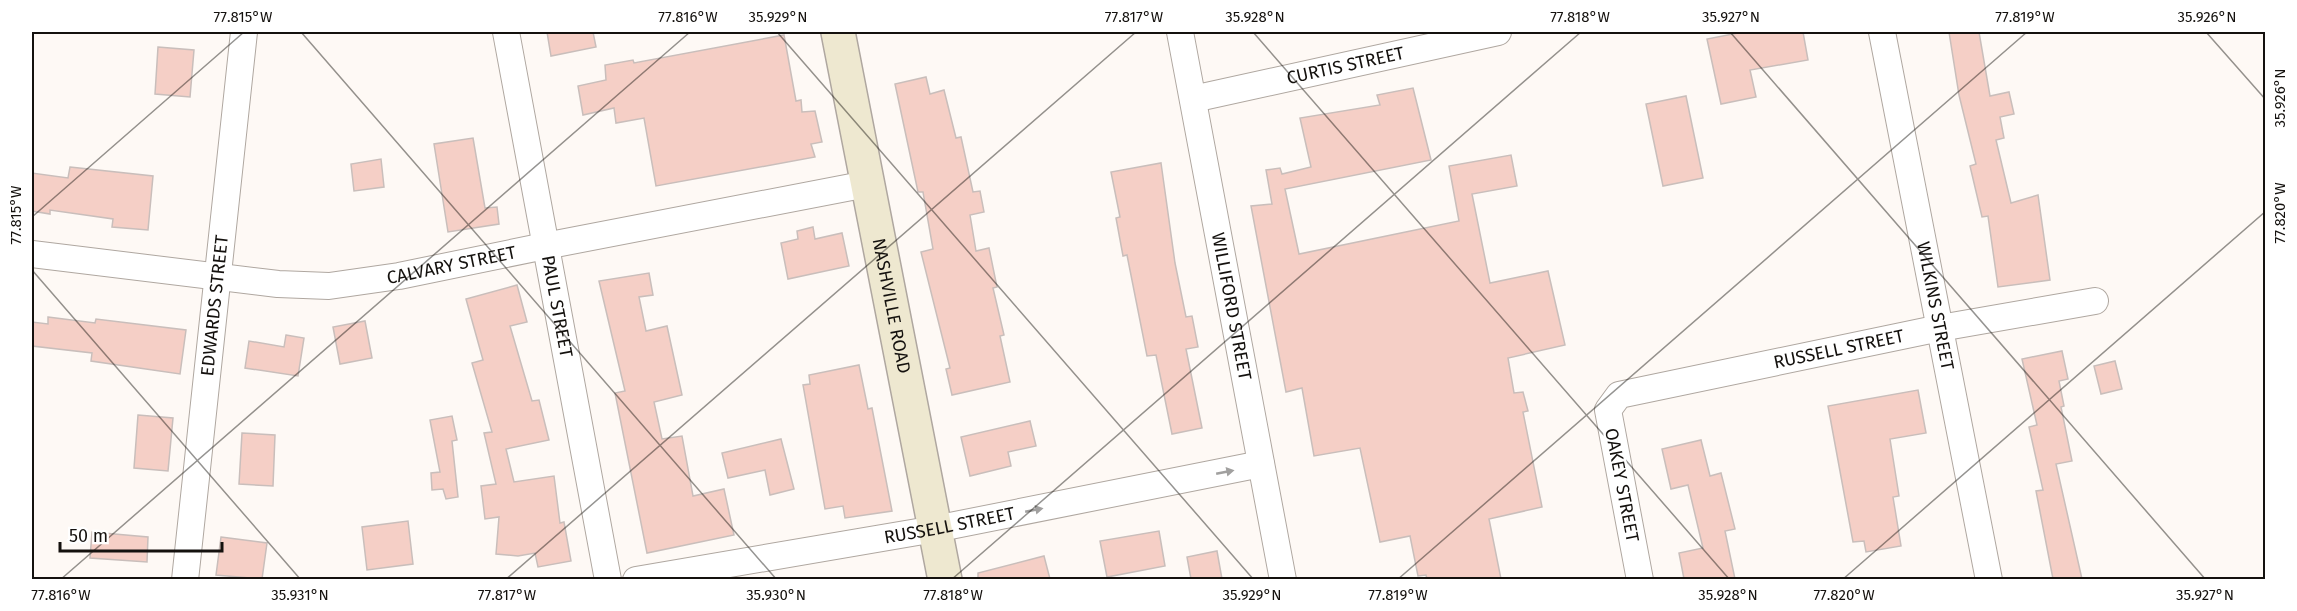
<svg xmlns="http://www.w3.org/2000/svg" width="2297" height="611" viewBox="0 0 2297 611" font-family="'Fira Sans',sans-serif">
<style>
.building{fill:#f5cfc6;stroke:#c9bebb;stroke-width:1.5}
.lines{fill:none;stroke-linecap:round;stroke-linejoin:round}
.street-casing{stroke:#afa7a0;stroke-width:28}
.secondary-casing{stroke:#afa7a0;stroke-width:36}
.street{stroke:#fff;stroke-width:26}
.secondary{stroke:#eee8d0;stroke-width:33}
.oneway{fill:#a1a09f}
.ticks{fill:none;stroke:#14110e;stroke-width:1.5;stroke-opacity:0.45}
.labels{text-anchor:middle;stroke-width:5;stroke-linejoin:round;paint-order:stroke}
.street-label{font-size:18px;fill:#14110e;stroke:#fff}
.neatline{fill:none;stroke:#14110e;stroke-width:2}
.ticks-label{font-size:15px;text-anchor:middle;fill:#14110e}
</style>
<rect width="100%" height="100%" fill="#fef9f5"/>
<path class="building" d="M 547,32 L 593,32 L 596,47 L 551,56 Z
M 1743,32 L 1803,32 L 1808,60 L 1750,70 L 1756,97 L 1721,104 L 1707,39 Z
M 1949,32 L 1979,32 L 1990,96 L 2009,92 L 2014,114 L 2000,117 L 2004,138 L 1996,140 L 2011,203 L 2038,195 L 2050,280 L 1998,287 L 1988,216 L 1982,217 L 1970,166 L 1976,164 L 1959,95 Z
M 784,35 L 796,101 L 801,100 L 802,112 L 815,111 L 822,142 L 811,144 L 815,157 L 656,186 L 644,118 L 616,123 L 614,108 L 583,115 L 578,86 L 606,80 L 605,65 L 633,60 L 634,63 Z
M 158,47 L 194,50 L 190,97 L 155,94 Z
M 926,77 L 930,94 L 944,90 L 956,138 L 961,137 L 973,192 L 980,191 L 984,212 L 970,215 L 976,251 L 989,248 L 997,287 L 993,288 L 1004,335 L 1000,336 L 1010,382 L 952,395 L 946,369 L 950,368 L 921,252 L 933,249 L 923,192 L 918,192 L 895,84 Z
M 1413,88 L 1431,160 L 1285,189 L 1299,254 L 1459,221 L 1449,166 L 1511,155 L 1517,186 L 1472,194 L 1490,283 L 1548,271 L 1565,345 L 1508,358 L 1514,393 L 1523,392 L 1528,411 L 1523,412 L 1542,507 L 1489,519 L 1501,579 L 1427,579 L 1426,575 L 1418,576 L 1410,536 L 1380,542 L 1360,448 L 1314,456 L 1302,388 L 1286,392 L 1251,206 L 1272,204 L 1266,170 L 1280,168 L 1282,174 L 1311,167 L 1300,118 L 1380,105 L 1377,95 Z
M 1686,96 L 1703,178 L 1663,186 L 1646,104 Z
M 473,138 L 485,208 L 497,207 L 499,224 L 448,232 L 434,144 Z
M 381,159 L 384,187 L 354,191 L 351,164 Z
M 1161,163 L 1175,263 L 1186,317 L 1192,316 L 1198,347 L 1186,349 L 1202,428 L 1172,434 L 1156,355 L 1147,356 L 1127,255 L 1123,256 L 1116,218 L 1120,217 L 1111,172 Z
M 70,167 L 153,176 L 148,230 L 112,227 L 113,219 L 50,210 L 50,214 L 32,211 L 32,173 L 68,178 Z
M 813,227 L 815,239 L 842,233 L 849,266 L 788,279 L 781,243 L 798,239 L 797,231 Z
M 649,273 L 653,295 L 639,297 L 646,331 L 667,326 L 682,395 L 654,402 L 662,439 L 682,436 L 693,496 L 724,489 L 734,535 L 647,553 L 615,393 L 625,391 L 599,281 Z
M 517,285 L 527,322 L 510,326 L 532,401 L 539,400 L 549,440 L 506,449 L 514,482 L 554,476 L 560,523 L 564,522 L 571,561 L 538,567 L 535,553 L 518,556 L 496,554 L 499,517 L 485,519 L 481,486 L 496,484 L 484,433 L 492,432 L 472,363 L 483,360 L 466,299 Z
M 48,317 L 95,323 L 96,319 L 186,330 L 180,374 L 91,361 L 92,353 L 32,346 L 32,322 L 48,324 Z
M 365,321 L 372,358 L 340,364 L 333,327 Z
M 286,335 L 304,338 L 298,376 L 245,368 L 249,341 L 284,347 Z
M 2062,351 L 2068,379 L 2059,381 L 2064,406 L 2061,407 L 2072,461 L 2056,464 L 2082,579 L 2053,579 L 2036,491 L 2043,490 L 2029,427 L 2037,425 L 2022,359 Z
M 2115,361 L 2122,389 L 2101,394 L 2094,366 Z
M 859,365 L 868,409 L 872,408 L 892,511 L 845,518 L 843,506 L 825,509 L 803,385 L 810,384 L 809,375 Z
M 1918,390 L 1926,433 L 1890,439 L 1899,496 L 1893,497 L 1901,546 L 1866,552 L 1864,541 L 1853,542 L 1828,406 Z
M 138,415 L 173,418 L 168,471 L 134,468 Z
M 452,416 L 457,440 L 452,441 L 458,497 L 446,499 L 443,489 L 432,490 L 431,473 L 440,472 L 430,420 Z
M 1030,421 L 1036,446 L 1008,452 L 1011,466 L 970,476 L 961,437 Z
M 242,433 L 275,435 L 273,486 L 239,484 Z
M 781,439 L 794,489 L 770,495 L 765,470 L 728,478 L 722,453 Z
M 1701,440 L 1710,476 L 1721,473 L 1735,529 L 1725,531 L 1735,579 L 1684,579 L 1679,553 L 1703,548 L 1688,485 L 1671,489 L 1662,449 Z
M 408,521 L 413,564 L 367,570 L 362,527 Z
M 1159,531 L 1165,566 L 1107,577 L 1100,541 Z
M 92,532 L 148,537 L 147,562 L 90,558 Z
M 221,537 L 267,543 L 262,579 L 216,575 Z
M 1217,551 L 1222,579 L 1191,579 L 1187,557 Z
M 1044,556 L 1050,579 L 978,579 L 978,573 Z"/>
<g class="lines">
<defs>
<g id="street">
<path id="s1" d="M 506,32 L 608,580"/>
<path id="s2" d="M 1180,32 L 1283,580"/>
<path id="s3" d="M 1882,32 L 1989,580"/>
<path id="s4" d="M 1193,99 L 1498,32"/>
<path id="s5" d="M 32,254 L 278,284 L 329,286 L 399,276 L 545,246 L 867,184"/>
<path id="s6" d="M 185,580 L 244,32"/>
<path id="s7" d="M 636,580 L 935,529 L 1261,464"/>
<path id="s8" d="M 1640,580 L 1608,410 L 1619,395 L 1940,328 L 2095,301"/>
</g>
<g id="secondary">
<path id="s9" d="M 838,32 L 945,580"/>
</g>
</defs>
<use href="#street" class="street-casing"/>
<use href="#secondary" class="secondary-casing"/>
<use href="#street" class="street"/>
<use href="#secondary" class="secondary"/>
</g>
<defs><path id="oneway-solid" d="M-6-.8H1V-3.2L6.5 0L1 3.2V.8H-6Z" transform="scale(1.5)"/></defs>
<g class="oneway">
<use href="#oneway-solid" transform="translate(1225 472) rotate(-11)"/>
<use href="#oneway-solid" transform="translate(1034 510) rotate(-11)"/>
</g>
<path class="ticks" d="M 301,32 L 777,580M 777,32 L 1254,580M 1253,32 L 1730,580M 1730,32 L 2206,580M 2206,32 L 2266,100M 32,217 L 244,32M 32,270 L 301,580M 60,580 L 690,32M 505,580 L 1136,32M 951,580 L 1581,32M 1397,580 L 2027,32M 1842,580 L 2266,211"/>
<g class="labels">
<g class="street-label">
<text dy="6" stroke="none"><textPath href="#s4" startOffset="156">CURTIS STREET</textPath></text>
<text dy="6" stroke="none"><textPath href="#s5" startOffset="423">CALVARY STREET</textPath></text>
<text dy="6" stroke="none"><textPath href="#s6" startOffset="276">EDWARDS STREET</textPath></text>
<text dy="6" stroke="none"><textPath href="#s1" startOffset="279">PAUL STREET</textPath></text>
<text dy="6" stroke="none"><textPath href="#s9" startOffset="279">NASHVILLE ROAD</textPath></text>
<text dy="6" stroke="none"><textPath href="#s2" startOffset="279">WILLIFORD STREET</textPath></text>
<text dy="6" stroke="none"><textPath href="#s3" startOffset="279">WILKINS STREET</textPath></text>
<text dy="6" stroke="none"><textPath href="#s8" startOffset="416">RUSSELL STREET</textPath></text>
<text transform="translate(1622 485) rotate(79)" y="6">OAKEY STREET</text>
<text dy="6" stroke="none"><textPath href="#s7" startOffset="318">RUSSELL STREET</textPath></text>
</g>
</g>
<rect width="2297" height="611" fill="none" stroke="#ffffff" stroke-width="66"/>
<path d="M60 542v9h162v-9" fill="none" stroke="#14110e" stroke-width="3"/>
<text x="69" y="542" font-size="18" fill="#14110e" stroke="#ffffff" stroke-width="4.5" paint-order="stroke">50 m</text>
<rect x="33" y="33" width="2231" height="545" class="neatline"/>
<g class="ticks-label">
<text x="243" y="22">77.815°W</text>
<text x="688" y="22">77.816°W</text>
<text x="778" y="22">35.929°N</text>
<text x="1134" y="22">77.817°W</text>
<text x="1255" y="22">35.928°N</text>
<text x="1580" y="22">77.818°W</text>
<text x="1731" y="22">35.927°N</text>
<text x="2025" y="22">77.819°W</text>
<text x="2207" y="22">35.926°N</text>
<text transform="translate(2280 98) rotate(-90)" y="5">35.926°N</text>
<text transform="translate(2280 213) rotate(-90)" y="5">77.820°W</text>
<text transform="translate(16 215) rotate(-90)" y="5">77.815°W</text>
<text x="61" y="600">77.816°W</text>
<text x="300" y="600">35.931°N</text>
<text x="507" y="600">77.817°W</text>
<text x="776" y="600">35.930°N</text>
<text x="953" y="600">77.818°W</text>
<text x="1252" y="600">35.929°N</text>
<text x="1398" y="600">77.819°W</text>
<text x="1728" y="600">35.928°N</text>
<text x="1844" y="600">77.820°W</text>
<text x="2205" y="600">35.927°N</text>
</g>
</svg>
